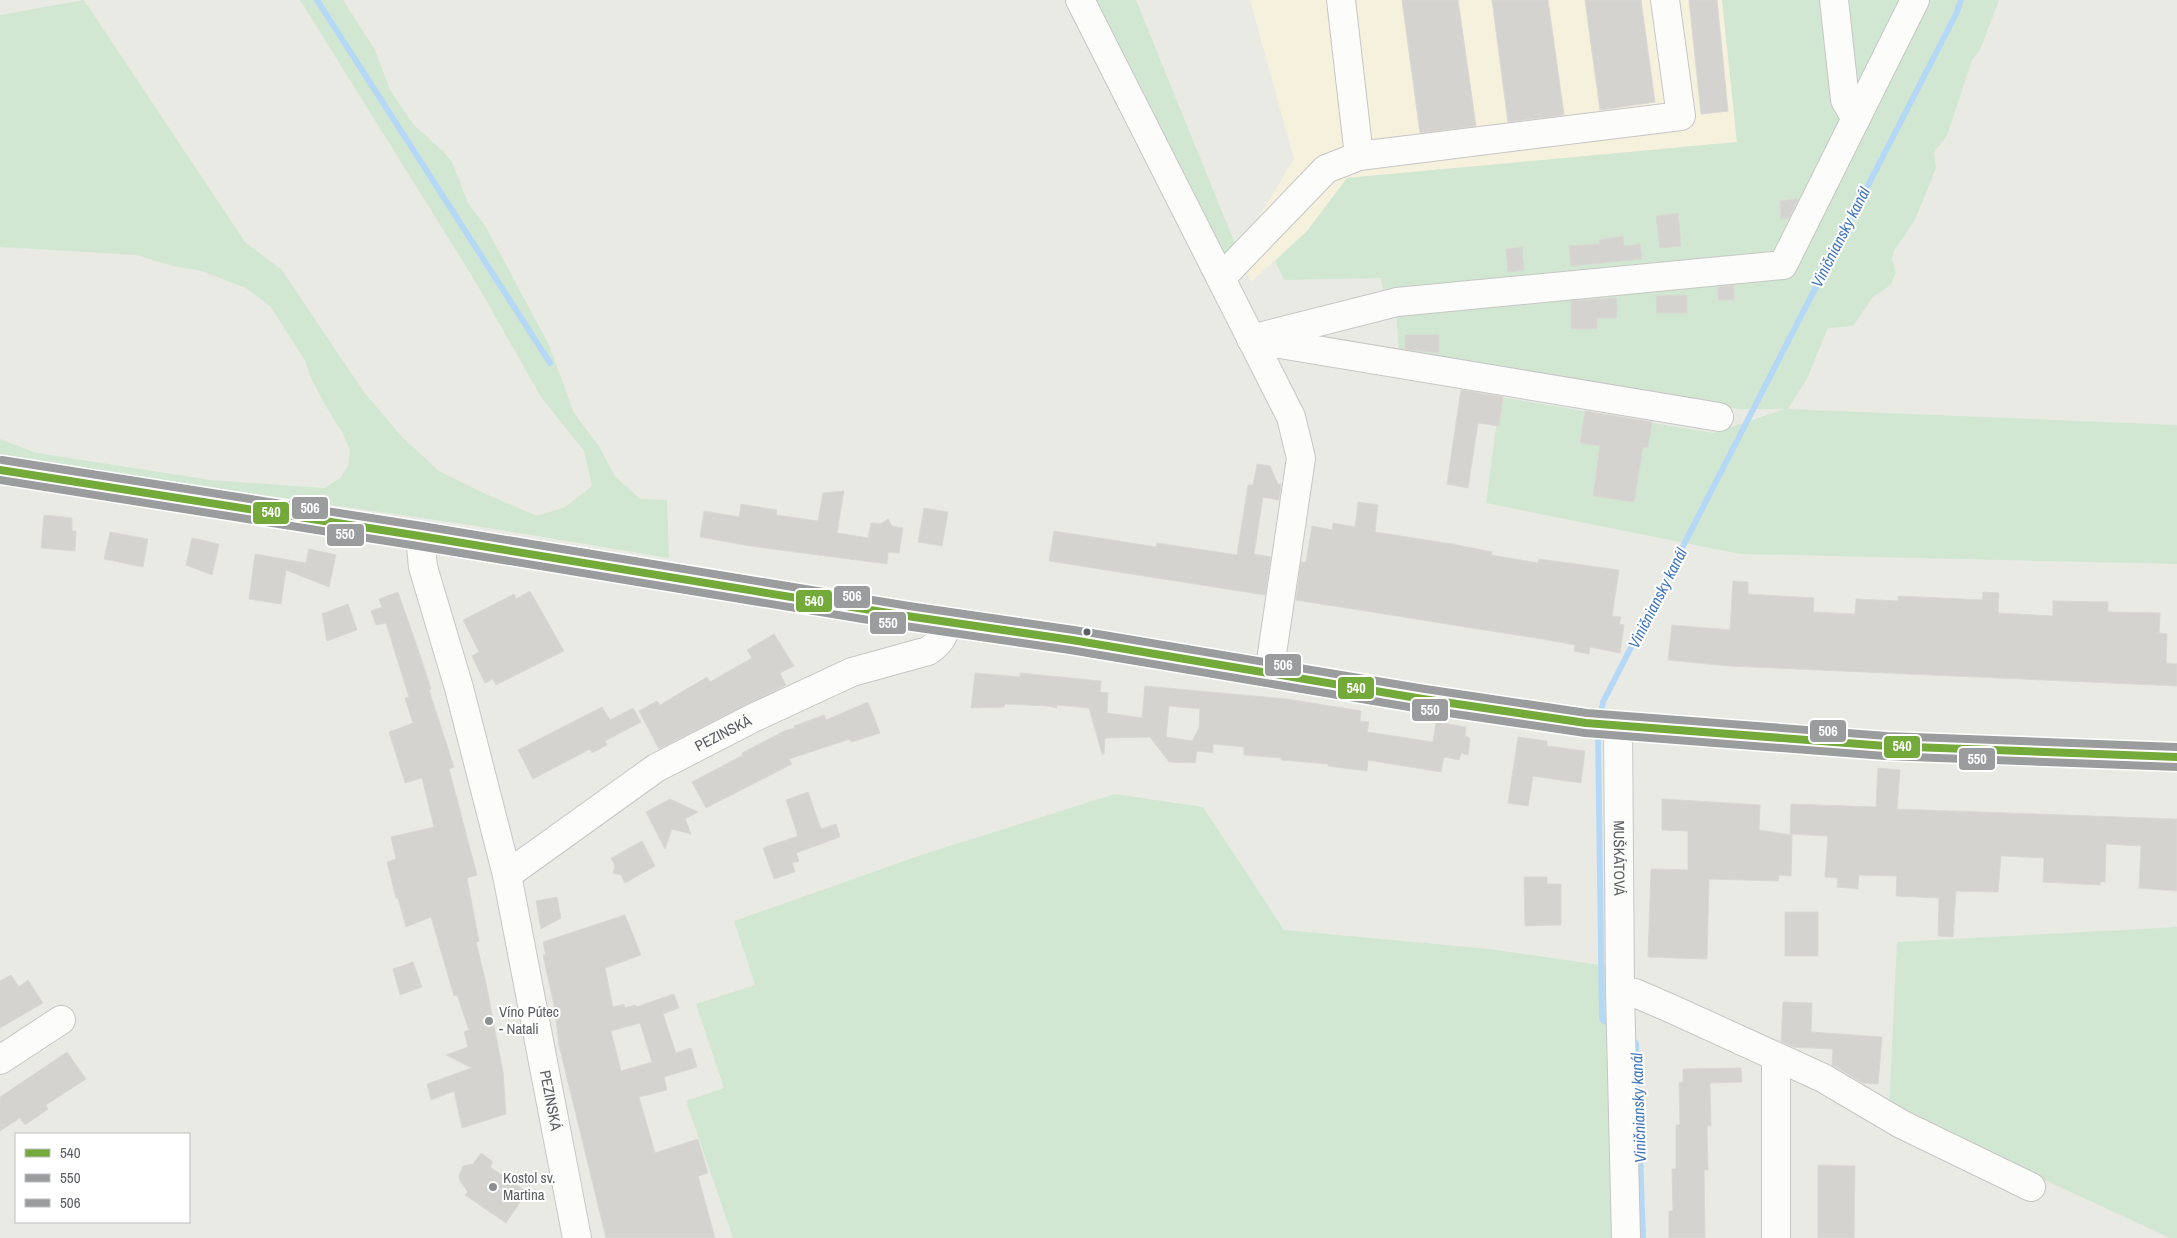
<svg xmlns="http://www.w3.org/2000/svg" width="2177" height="1238" viewBox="0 0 2177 1238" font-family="'Archivo Narrow',sans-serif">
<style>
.commercial{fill:#f5f1dd}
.green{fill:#d2e7d1}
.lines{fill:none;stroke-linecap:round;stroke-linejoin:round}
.stream{stroke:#b6d8f7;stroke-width:6}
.building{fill:#d4d3d0;stroke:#dad8d4;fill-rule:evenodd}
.minor-casing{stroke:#c6c7c5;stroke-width:30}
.major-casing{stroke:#d2ccb2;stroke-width:30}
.minor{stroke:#fcfcfb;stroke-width:28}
.major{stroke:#f2f1e7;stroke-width:28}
.bus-1-casing{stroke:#fff;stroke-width:11}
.bus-2-casing{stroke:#fff;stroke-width:11}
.bus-3-casing{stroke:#fff;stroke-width:11}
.bus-1{stroke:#74aa3a;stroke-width:8}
.bus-2{stroke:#9a9c9e;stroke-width:8}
.bus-3{stroke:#9a9c9e;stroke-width:8}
.bus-dot{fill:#5a5e63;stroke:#fff;stroke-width:2}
.poi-dot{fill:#8c8f90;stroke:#fff;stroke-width:2}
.labels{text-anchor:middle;stroke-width:4;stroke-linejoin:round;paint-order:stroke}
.street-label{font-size:15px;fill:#5a5e63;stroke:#fff}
.poi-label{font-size:15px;fill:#5a5e63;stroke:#fff;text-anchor:start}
.water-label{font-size:16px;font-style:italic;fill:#4075ba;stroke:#fff}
.line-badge{stroke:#fff;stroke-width:2}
.badge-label{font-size:14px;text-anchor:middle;font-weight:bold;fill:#fff}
</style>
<rect width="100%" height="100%" fill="#eaeae5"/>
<path class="commercial" d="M 1250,0 L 1722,0 L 1737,142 L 1347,178 L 1307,231 L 1251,282 L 1238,251 L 1294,159 Z"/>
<path class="green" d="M 84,0 L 245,242 L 281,269 L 364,392 L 402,437 L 439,471 L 488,495 L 537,516 L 565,507 L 592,486 L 584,451 L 541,397 L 475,281 L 300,0 L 343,0 L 375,50 L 390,90 L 414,125 L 443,151 L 452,162 L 468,203 L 486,227 L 549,345 L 574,413 L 599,446 L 615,476 L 640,499 L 667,500 L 669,558 L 470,525 L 0,457 L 0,439 L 37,453 L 211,480 L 324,488 L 340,478 L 348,466 L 350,450 L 342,432 L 325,405 L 311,378 L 305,361 L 271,307 L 246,288 L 201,271 L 173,266 L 136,255 L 0,247 L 0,15 Z
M 1089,0 L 1136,0 L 1238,251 L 1222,260 Z
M 1722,0 L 1999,0 L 1980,50 L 1972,60 L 1947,136 L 1934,152 L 1936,168 L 1915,220 L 1894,251 L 1892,259 L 1896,272 L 1891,285 L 1873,297 L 1853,326 L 1828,328 L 1807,379 L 1788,409 L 2177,425 L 2177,564 L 1740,554 L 1486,503 L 1500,397 L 1713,433 L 1785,409 L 1739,409 L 1399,354 L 1395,296 L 1384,296 L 1381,278 L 1284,280 L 1275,261 L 1307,231 L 1347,178 L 1737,142 Z
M 1115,794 L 1203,807 L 1284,930 L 1490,949 L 1607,966 L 1615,1238 L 733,1238 L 686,1101 L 724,1088 L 696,1004 L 755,985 L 734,921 L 924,854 Z
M 2177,927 L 2177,1238 L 2170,1238 L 1889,1108 L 1897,942 Z"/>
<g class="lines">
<path class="stream" d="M 317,0 L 550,363
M 1600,719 L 1603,702 L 1957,12 L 1961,0
M 1598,731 L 1602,1019 L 1612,1026
M 1628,1038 L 1636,1043 L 1643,1238"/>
</g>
<path class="building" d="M 1402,0 L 1458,0 L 1476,126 L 1420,133 Z
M 1492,0 L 1548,0 L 1564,115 L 1508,122 Z
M 1585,0 L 1641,0 L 1655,102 L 1600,110 Z
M 1689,0 L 1717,0 L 1728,111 L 1701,114 Z
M 1794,199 L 1798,199 L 1789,218 L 1781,219 L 1780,201 Z
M 1678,213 L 1681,246 L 1660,248 L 1656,216 Z
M 1623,236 L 1624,246 L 1640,244 L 1642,259 L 1571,266 L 1569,246 L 1600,244 L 1599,240 Z
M 1522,247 L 1524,270 L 1508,272 L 1506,249 Z
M 1734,285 L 1734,300 L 1718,300 L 1718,287 Z
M 1687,295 L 1687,313 L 1657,313 L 1656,296 Z
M 1617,298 L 1617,318 L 1597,318 L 1597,329 L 1571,329 L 1571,301 Z
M 1405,335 L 1439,335 L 1439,353 L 1405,349 Z
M 1461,390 L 1503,397 L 1499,426 L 1478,423 L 1468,488 L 1447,484 Z
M 1585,411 L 1652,422 L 1648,448 L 1643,447 L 1634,502 L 1593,496 L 1600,446 L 1580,443 Z
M 1257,464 L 1270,466 L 1278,484 L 1281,484 L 1279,500 L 1263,497 L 1254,554 L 1271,557 L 1265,595 L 1049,561 L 1054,531 L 1156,547 L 1157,543 L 1237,555 L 1248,485 L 1253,485 Z
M 844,491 L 837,533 L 868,538 L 871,523 L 881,524 L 888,519 L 892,526 L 903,528 L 899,553 L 888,552 L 887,564 L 750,546 L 700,537 L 704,511 L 739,517 L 741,504 L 777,510 L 776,515 L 818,521 L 823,493 Z
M 1358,502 L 1378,505 L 1375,532 L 1452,544 L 1492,552 L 1491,555 L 1538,563 L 1539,559 L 1619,570 L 1612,616 L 1621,617 L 1619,624 L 1624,625 L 1620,653 L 1590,647 L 1589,654 L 1574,651 L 1575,645 L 1548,640 L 1296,600 L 1301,562 L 1306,562 L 1312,526 L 1332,530 L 1333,523 L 1355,527 Z
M 924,508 L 948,512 L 942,546 L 918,542 Z
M 44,515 L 72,518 L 72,531 L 76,531 L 75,551 L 41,548 Z
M 110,532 L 148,539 L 143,567 L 104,559 Z
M 192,538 L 219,544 L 212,575 L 186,565 Z
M 309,549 L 336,555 L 329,587 L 286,570 L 281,604 L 249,599 L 255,554 L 306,563 Z
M 1733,581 L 1748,582 L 1748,594 L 1814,598 L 1813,612 L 1855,614 L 1856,599 L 1898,601 L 1898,596 L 1982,600 L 1983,592 L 1999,593 L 1998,613 L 2053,616 L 2053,601 L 2108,602 L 2108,612 L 2160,613 L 2159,633 L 2167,634 L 2166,663 L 2177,664 L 2177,686 L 1729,666 L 1668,660 L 1672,625 L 1730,630 Z
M 530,591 L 564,651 L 496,685 L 493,679 L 485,683 L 472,656 L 479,652 L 463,620 L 514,594 L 516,599 Z
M 398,592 L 420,655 L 431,689 L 429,690 L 454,767 L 449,769 L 477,875 L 467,878 L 479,941 L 476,942 L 486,983 L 503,1072 L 506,1114 L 462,1128 L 454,1091 L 431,1100 L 427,1084 L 472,1068 L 446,1055 L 468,1047 L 464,1032 L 469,1030 L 457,995 L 454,996 L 431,917 L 406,927 L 398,898 L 396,898 L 387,862 L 396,859 L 391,837 L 434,827 L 422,778 L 405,783 L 389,732 L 413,723 L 405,698 L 409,697 L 386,623 L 376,625 L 371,611 L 382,607 L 379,599 Z
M 348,604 L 357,630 L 327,641 L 322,614 Z
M 774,634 L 794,666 L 780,673 L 786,685 L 659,749 L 639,711 L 657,701 L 660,705 L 707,677 L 710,682 L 752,658 L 747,650 Z
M 975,673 L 1020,677 L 1020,673 L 1101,681 L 1100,692 L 1108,693 L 1107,713 L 1142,718 L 1145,686 L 1287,699 L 1361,711 L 1360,721 L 1369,722 L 1367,732 L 1433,742 L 1436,722 L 1466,727 L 1465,736 L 1470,738 L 1468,755 L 1461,753 L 1459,760 L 1444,757 L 1441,772 L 1368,760 L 1367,771 L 1328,766 L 1328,764 L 1281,760 L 1282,758 L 1244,755 L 1244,747 L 1213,744 L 1213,753 L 1197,751 L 1195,763 L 1169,762 L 1150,737 L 1105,738 L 1104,754 L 1102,754 L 1089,708 L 1057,705 L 1057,708 L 1048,706 L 1005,704 L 1004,707 L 971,708 ZM 1169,706 L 1200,709 L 1199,728 L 1192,741 L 1166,737 Z
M 868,702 L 880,733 L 851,742 L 850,739 L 789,759 L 792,764 L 706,808 L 692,782 L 743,755 L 742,753 L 784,731 L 795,728 L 794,726 L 824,715 L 826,720 Z
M 602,707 L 610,720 L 633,708 L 641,722 L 605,741 L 607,745 L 592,753 L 590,749 L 533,779 L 518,750 Z
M 1518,737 L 1547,741 L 1547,746 L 1585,751 L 1581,783 L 1533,776 L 1528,806 L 1508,803 Z
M 1878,768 L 1900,770 L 1897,809 L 2177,819 L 2177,891 L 2139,888 L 2141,846 L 2106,844 L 2105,882 L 2100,882 L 2100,885 L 2043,882 L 2044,858 L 2001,856 L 1998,892 L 1956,891 L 1953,937 L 1938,936 L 1939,898 L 1896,896 L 1897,876 L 1859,875 L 1858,889 L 1837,887 L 1838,878 L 1825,877 L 1828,836 L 1790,834 L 1791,804 L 1876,807 Z
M 808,792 L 821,829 L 836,824 L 840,837 L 796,853 L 799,861 L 792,863 L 795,872 L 774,879 L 763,848 L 798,836 L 786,800 Z
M 670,799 L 698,812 L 685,819 L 691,834 L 672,829 L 665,849 L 646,812 Z
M 1662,799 L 1760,805 L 1759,830 L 1792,835 L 1791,876 L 1779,875 L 1778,881 L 1709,879 L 1707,959 L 1648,957 L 1651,869 L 1688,870 L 1688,831 L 1662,830 Z
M 642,841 L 655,866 L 625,883 L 621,875 L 613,873 L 615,866 L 611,858 Z
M 1524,877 L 1547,877 L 1547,884 L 1561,884 L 1561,925 L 1525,926 Z
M 557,897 L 561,918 L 541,929 L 536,901 Z
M 1785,912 L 1818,912 L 1818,956 L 1785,956 Z
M 625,915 L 641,955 L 605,968 L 613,1007 L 624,1004 L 625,1008 L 635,1005 L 636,1007 L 674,994 L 679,1008 L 663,1014 L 676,1053 L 691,1048 L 697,1067 L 664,1077 L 667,1090 L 639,1097 L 655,1153 L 698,1139 L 708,1173 L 698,1176 L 715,1238 L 606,1238 L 559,1045 L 555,1010 L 543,955 L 546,955 L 543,942 ZM 640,1023 L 652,1062 L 621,1071 L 611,1031 Z
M 413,962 L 422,987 L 400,995 L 393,969 Z
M 11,975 L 19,987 L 28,980 L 43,1003 L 0,1028 L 0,981 Z
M 1783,1002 L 1812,1003 L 1811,1032 L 1882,1037 L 1878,1084 L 1863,1083 L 1832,1065 L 1833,1049 L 1793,1047 L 1781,1042 Z
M 67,1052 L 86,1079 L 46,1105 L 48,1109 L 25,1125 L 20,1118 L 0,1131 L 0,1097 Z
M 1741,1068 L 1742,1082 L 1710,1083 L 1711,1126 L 1707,1126 L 1708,1170 L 1704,1170 L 1705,1238 L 1669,1238 L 1669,1211 L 1673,1211 L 1672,1169 L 1676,1169 L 1676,1125 L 1680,1125 L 1679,1083 L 1683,1082 L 1683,1069 Z
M 481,1153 L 493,1162 L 490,1167 L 527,1192 L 506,1223 L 465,1195 L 468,1192 L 460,1181 L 459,1176 L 463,1166 L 473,1164 Z
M 1818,1165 L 1855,1166 L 1854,1238 L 1818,1238 Z"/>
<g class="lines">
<defs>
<g id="minor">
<path d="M 1080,0 L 1291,417 L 1301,458 L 1269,674"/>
<path d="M 1341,0 L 1359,156"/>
<path d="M 1834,0 L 1845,100 L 1856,119"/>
<path d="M 1221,278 L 1326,169 L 1359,156 L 1681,116 L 1665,0"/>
<path d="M 1251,339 L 1397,302 L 1783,265 L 1915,0"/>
<path d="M 1262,341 L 1719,417"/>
<path id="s1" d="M 420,536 L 423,567 L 459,688 L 507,875 L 577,1238"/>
<path id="s2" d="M 1618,726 L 1620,991 L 1626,1238"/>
<path id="s3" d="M 507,875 L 656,768 L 753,718 L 852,672 L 928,651 C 940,643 944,636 948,622"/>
<path d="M 1620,991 L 1635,993 L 1672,1009 L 1823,1078 L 1901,1124 L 2031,1187"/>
<path d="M 0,1060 L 61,1020"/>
<path d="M 1776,1238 L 1776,1058"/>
</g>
<path id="major" d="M 0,470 L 420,536 L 907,616 L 1072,640 L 1423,699 L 1586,723 L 1886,746 L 2177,757"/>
</defs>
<use href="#minor" class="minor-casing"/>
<use href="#major" class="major-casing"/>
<use href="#minor" class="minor"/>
<use href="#major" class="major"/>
<defs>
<path id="bus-1" d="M 0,470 L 420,536 L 907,616 L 1072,640 L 1423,699 L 1586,723 L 1886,746 L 2177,757"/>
<path id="bus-2" d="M 0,480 L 418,546 L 905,626 L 1070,650 L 1421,709 L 1585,733 L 1885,756 L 2177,767"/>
<path id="bus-3" d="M 2,460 L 422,526 L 909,606 L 1074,630 L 1425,689 L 1587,713 L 1887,736 L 2177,747"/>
</defs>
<use href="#bus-1" class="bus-1-casing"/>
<use href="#bus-2" class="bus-2-casing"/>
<use href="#bus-3" class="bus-3-casing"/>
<use href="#bus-1" class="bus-1"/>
<use href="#bus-2" class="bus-2"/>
<use href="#bus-3" class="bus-3"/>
</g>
<circle class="bus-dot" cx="1087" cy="632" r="4.5"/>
<g class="poi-dot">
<circle cx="489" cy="1021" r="5"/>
<circle cx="493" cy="1187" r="5"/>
</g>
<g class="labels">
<g class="street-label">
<text dy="5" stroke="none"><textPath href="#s3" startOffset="259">PEZINSKÁ</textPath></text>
<text dy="5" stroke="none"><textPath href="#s2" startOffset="132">MUŠKÁTOVÁ</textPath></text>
<text dy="5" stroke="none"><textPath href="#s1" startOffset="580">PEZINSKÁ</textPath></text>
</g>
<g class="poi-label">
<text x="499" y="1017">Víno Pútec<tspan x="499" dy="17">- Natali</tspan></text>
<text x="503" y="1183">Kostol sv.<tspan x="503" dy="17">Martina</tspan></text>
</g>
<g class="water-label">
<text transform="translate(1840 237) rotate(-63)" y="6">Viničniansky kanál</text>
<text transform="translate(1657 598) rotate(-63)" y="6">Viničniansky kanál</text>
<text transform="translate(1638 1108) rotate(-92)" y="6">Viničniansky kanál</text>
</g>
</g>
<g class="line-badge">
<rect x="291" y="496" width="38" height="24" rx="5" fill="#9a9c9e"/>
<rect x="252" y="501" width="38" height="24" rx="5" fill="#74aa3a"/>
<rect x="326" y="523" width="39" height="24" rx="5" fill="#9a9c9e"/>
<rect x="833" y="585" width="38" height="24" rx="5" fill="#9a9c9e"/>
<rect x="795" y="589" width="38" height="24" rx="5" fill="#74aa3a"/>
<rect x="869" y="611" width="38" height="24" rx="5" fill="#9a9c9e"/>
<rect x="1264" y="653" width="38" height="24" rx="5" fill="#9a9c9e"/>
<rect x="1337" y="676" width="38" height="24" rx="5" fill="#74aa3a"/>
<rect x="1411" y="698" width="38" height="24" rx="5" fill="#9a9c9e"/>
<rect x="1809" y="719" width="38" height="24" rx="5" fill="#9a9c9e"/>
<rect x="1883" y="735" width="38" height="24" rx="5" fill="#74aa3a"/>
<rect x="1958" y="747" width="38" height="24" rx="5" fill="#9a9c9e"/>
</g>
<g class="badge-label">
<text x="310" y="513">506</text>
<text x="271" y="517">540</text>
<text x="345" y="539">550</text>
<text x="852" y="601">506</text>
<text x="814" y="606">540</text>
<text x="888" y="628">550</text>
<text x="1283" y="670">506</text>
<text x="1356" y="693">540</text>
<text x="1430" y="715">550</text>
<text x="1828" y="736">506</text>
<text x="1902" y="751">540</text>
<text x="1977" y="764">550</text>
</g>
<rect x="15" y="1133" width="175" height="90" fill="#ffffff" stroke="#bdbfc1"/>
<rect x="25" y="1149" width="25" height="8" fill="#74aa3a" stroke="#bdbfc1"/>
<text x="60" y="1158" font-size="15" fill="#5a5e63">540</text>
<rect x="25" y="1174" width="25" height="8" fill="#9a9c9e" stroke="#bdbfc1"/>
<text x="60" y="1183" font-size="15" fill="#5a5e63">550</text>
<rect x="25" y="1199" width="25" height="8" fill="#9a9c9e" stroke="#bdbfc1"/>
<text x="60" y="1208" font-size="15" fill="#5a5e63">506</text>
</svg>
